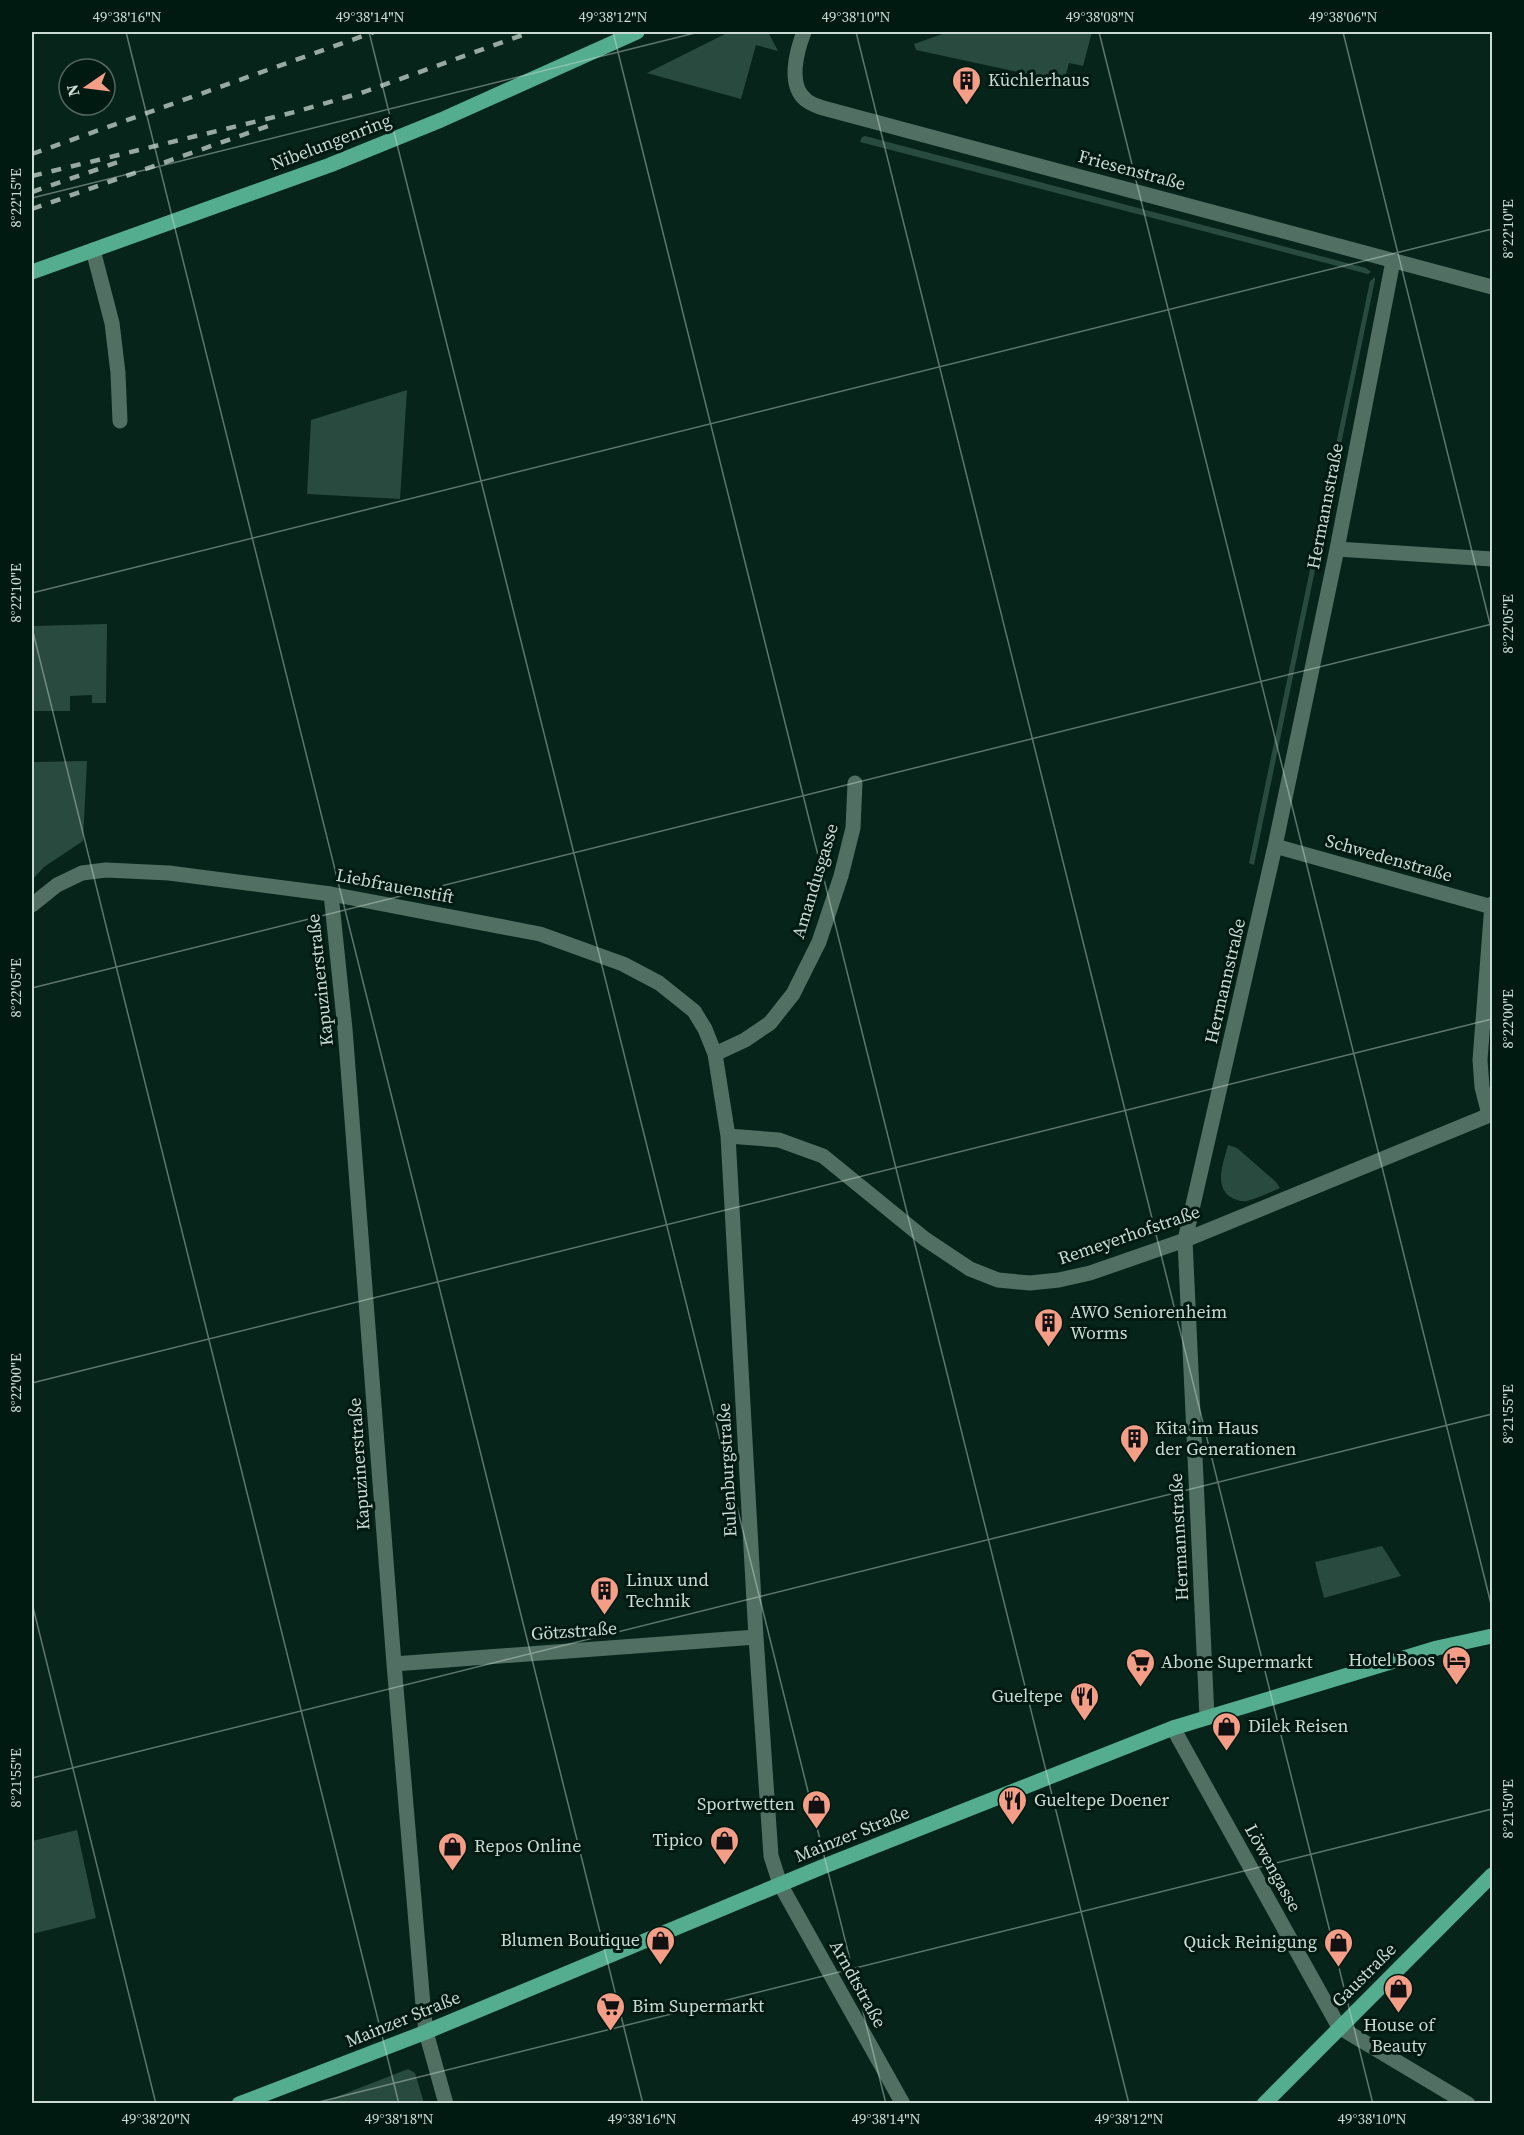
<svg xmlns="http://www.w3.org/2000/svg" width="1524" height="2135" viewBox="0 0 1524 2135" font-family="'Source Serif 4',serif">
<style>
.green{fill:#294a3e}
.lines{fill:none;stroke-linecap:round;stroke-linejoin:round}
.minor{stroke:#516f63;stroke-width:15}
.major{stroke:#54ad8f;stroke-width:15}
.rail{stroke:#96aaa2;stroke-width:4.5;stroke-dasharray:10 10;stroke-linecap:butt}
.ticks{fill:none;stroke:#cbdbd4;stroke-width:1.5;stroke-opacity:0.45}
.labels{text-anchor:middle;stroke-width:6;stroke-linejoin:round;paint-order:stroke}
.poi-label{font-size:18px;fill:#cbdbd4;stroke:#001a11;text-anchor:start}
.street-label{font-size:18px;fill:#cbdbd4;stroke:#001a11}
.neatline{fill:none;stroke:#cbdbd4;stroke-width:2}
.ticks-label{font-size:15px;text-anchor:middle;fill:#cbdbd4}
</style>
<rect width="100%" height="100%" fill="#06241a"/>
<path class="green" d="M 729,32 L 768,32 L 778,51 L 756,45 L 741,99 L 647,73 Z
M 948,32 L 1092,32 L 1083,66 L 1069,63 L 1064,82 L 916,50 L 914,44 Z
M 865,136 L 1366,268 L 1371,272 L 1368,274 L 860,142 L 862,137 Z
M 1375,277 L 1375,280 L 1254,865 L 1249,863 L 1370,281 Z
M 407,390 L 400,499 L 307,494 L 311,420 Z
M 107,624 L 106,703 L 92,703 L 92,695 L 70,696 L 70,711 L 32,711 L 32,626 Z
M 87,761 L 83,841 L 44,867 L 32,880 L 32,762 Z
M 1228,1145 L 1237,1148 L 1276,1182 L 1280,1188 C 1269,1193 1258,1198 1247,1201 C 1241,1202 1235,1200 1229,1196 C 1214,1184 1224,1161 1228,1145 Z
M 1382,1546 L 1401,1576 L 1324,1598 L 1315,1562 Z
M 77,1830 L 96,1918 L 32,1934 L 32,1841 Z
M 408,2069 L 415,2073 L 424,2103 L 321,2103 Z"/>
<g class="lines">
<path class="minor" d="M 804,32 C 797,50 787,85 806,100 C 810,104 818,106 823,108 L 1492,287
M 93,250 L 112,323 L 118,373 L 120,421
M 1337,549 L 1492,559
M 1275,846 L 1492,907
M 331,894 L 345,1029 L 394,1664 L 423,2005 L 426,2032 L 446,2104
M 32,905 L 57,885 L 82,873 L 106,870 L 169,873 L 331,894 L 540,934 L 623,964 L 659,983 L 694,1011 L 705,1029 L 715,1054 L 728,1136 L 756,1637 L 771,1856 L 780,1884 L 903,2104
M 715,1054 L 745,1040 L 770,1023 L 793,994 L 819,942 L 841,876 L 853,828 L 855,783
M 1489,1115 L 1482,1087 L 1480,1060 L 1492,904
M 728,1136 L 779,1140 L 823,1156 L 925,1239 L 970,1269 L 998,1280 L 1030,1283 L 1059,1280 L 1090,1273 L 1185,1240 L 1492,1114
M 394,1664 L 756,1637
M 1207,1717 L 1185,1240 L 1275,846 L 1337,549 L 1393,261
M 1173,1728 L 1339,2027 L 1468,2104"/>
<path class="major" d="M 32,272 L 330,165 L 441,120 L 637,32
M 239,2104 L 426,2032 L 822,1867 L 1173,1728 L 1437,1648 L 1492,1636
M 1264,2104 L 1492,1875"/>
<path class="rail" d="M 32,154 L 374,32
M 32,176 L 295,112 L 364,92 L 528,33
M 32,192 L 124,160
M 32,209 L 268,126"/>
</g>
<path class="ticks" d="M 126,32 L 643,2104M 369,32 L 886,2104M 613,32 L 1129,2104M 856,32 L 1373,2104M 1099,32 L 1492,1608M 1343,32 L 1492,632M 32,198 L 699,32M 32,593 L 1492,229M 32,628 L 399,2104M 32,988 L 1492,624M 32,1383 L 1492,1019M 32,1603 L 156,2104M 32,1778 L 1492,1414M 311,2104 L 1492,1809"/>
<defs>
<symbol id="building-pin" viewBox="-11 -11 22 30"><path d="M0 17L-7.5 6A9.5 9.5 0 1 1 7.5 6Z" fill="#f49e87" stroke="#001a11"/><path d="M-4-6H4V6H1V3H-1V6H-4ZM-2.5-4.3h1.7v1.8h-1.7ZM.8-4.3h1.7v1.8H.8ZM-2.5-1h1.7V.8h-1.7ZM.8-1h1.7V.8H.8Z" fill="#111"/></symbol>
<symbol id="hotel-pin" viewBox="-11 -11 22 30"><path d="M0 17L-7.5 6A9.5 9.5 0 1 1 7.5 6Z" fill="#f49e87" stroke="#001a11"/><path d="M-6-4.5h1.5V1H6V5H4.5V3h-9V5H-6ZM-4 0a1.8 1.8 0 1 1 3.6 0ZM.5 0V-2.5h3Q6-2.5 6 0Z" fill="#111"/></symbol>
<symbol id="supermarket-pin" viewBox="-11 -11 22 30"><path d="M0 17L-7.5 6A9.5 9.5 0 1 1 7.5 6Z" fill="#f49e87" stroke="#001a11"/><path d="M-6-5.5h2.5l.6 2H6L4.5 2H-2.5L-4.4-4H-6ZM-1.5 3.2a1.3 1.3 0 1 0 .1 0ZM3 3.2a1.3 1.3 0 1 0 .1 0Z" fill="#111"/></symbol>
<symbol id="restaurant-pin" viewBox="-11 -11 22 30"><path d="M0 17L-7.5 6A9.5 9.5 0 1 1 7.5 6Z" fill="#f49e87" stroke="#001a11"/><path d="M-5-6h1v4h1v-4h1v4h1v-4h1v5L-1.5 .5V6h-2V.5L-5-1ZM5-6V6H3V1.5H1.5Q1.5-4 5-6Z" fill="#111"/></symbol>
<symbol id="shop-pin" viewBox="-11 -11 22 30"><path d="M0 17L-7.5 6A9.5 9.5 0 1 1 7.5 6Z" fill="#f49e87" stroke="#001a11"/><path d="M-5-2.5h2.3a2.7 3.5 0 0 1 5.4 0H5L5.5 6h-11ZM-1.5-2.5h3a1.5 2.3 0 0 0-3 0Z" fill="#111"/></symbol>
</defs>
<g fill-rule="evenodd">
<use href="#building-pin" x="950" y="64" width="33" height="45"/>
<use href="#building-pin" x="1032" y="1306" width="33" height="45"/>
<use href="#building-pin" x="1118" y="1422" width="33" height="45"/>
<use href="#building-pin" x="588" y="1574" width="33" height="45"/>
<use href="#hotel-pin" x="1440" y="1644" width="33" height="45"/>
<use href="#supermarket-pin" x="1124" y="1646" width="33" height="45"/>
<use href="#restaurant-pin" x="1068" y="1680" width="33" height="45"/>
<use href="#shop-pin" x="1210" y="1710" width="33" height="45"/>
<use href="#restaurant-pin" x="996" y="1784" width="33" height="45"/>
<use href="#shop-pin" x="800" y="1788" width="33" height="45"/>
<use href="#shop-pin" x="708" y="1824" width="33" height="45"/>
<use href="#shop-pin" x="436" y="1830" width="33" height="45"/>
<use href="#shop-pin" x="644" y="1924" width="33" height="45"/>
<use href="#shop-pin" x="1322" y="1926" width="33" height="45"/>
<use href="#shop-pin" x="1382" y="1972" width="33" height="45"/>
<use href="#supermarket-pin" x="594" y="1990" width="33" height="45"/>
</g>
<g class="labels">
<g class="poi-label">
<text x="988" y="86">Küchlerhaus</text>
<text x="1070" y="1318">AWO Seniorenheim<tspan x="1070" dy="21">Worms</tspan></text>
<text x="1155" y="1434">Kita im Haus<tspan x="1155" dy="21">der Generationen</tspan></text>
<text x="626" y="1586">Linux und<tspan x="626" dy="21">Technik</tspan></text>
<text x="1435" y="1666" text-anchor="end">Hotel Boos</text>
<text x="1161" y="1668">Abone Supermarkt</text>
<text x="1063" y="1702" text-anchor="end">Gueltepe</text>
<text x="1248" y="1732">Dilek Reisen</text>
<text x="1034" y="1806">Gueltepe Doener</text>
<text x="795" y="1810" text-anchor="end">Sportwetten</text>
<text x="703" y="1846" text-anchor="end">Tipico</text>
<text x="474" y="1852">Repos Online</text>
<text x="640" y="1946" text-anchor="end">Blumen Boutique</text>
<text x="1317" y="1948" text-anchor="end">Quick Reinigung</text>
<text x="632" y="2012">Bim Supermarkt</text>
<text x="1399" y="2031" text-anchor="middle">House of<tspan x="1399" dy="21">Beauty</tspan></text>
</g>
<g class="street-label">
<text transform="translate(331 142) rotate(-21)" y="6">Nibelungenring</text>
<text transform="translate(1132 170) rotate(15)" y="6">Friesenstraße</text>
<text transform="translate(1325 506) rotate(-79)" y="6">Hermannstraße</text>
<text transform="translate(1389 858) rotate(16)" y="6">Schwedenstraße</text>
<text transform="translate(815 881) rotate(-73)" y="6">Amandusgasse</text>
<text transform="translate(395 886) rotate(11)" y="6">Liebfrauenstift</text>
<text transform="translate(320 980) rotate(-96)" y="6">Kapuzinerstraße</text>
<text transform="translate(1225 981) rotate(-77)" y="6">Hermannstraße</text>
<text transform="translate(1129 1235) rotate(-19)" y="6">Remeyerhofstraße</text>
<text transform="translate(359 1464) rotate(-94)" y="6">Kapuzinerstraße</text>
<text transform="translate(727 1470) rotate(-93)" y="6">Eulenburgstraße</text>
<text transform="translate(1179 1537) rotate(-93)" y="6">Hermannstraße</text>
<text transform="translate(574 1631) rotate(-4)" y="6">Götzstraße</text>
<text transform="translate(852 1834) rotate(-22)" y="6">Mainzer Straße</text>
<text transform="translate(1273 1868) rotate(61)" y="6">Löwengasse</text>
<text transform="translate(1364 1975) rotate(-45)" y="6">Gaustraße</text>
<text transform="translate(858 1984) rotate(61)" y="6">Arndtstraße</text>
<text transform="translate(403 2019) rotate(-22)" y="6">Mainzer Straße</text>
</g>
</g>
<rect width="1524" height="2135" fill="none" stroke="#001a11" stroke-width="66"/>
<g transform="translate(87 87) rotate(256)"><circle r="28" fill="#001a11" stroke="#51675f" stroke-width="1.5"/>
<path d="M0-4.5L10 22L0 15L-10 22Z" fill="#f49e87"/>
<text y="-9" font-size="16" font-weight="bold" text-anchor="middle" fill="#cbdbd4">N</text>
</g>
<rect x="33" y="33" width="1458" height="2069" class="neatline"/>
<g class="ticks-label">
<text x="127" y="22">49°38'16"N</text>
<text x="370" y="22">49°38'14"N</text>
<text x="613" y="22">49°38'12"N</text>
<text x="856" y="22">49°38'10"N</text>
<text x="1100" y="22">49°38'08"N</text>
<text x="1343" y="22">49°38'06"N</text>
<text transform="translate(16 198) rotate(-90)" y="5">8°22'15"E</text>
<text transform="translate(1508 229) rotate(-90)" y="5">8°22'10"E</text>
<text transform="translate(16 593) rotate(-90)" y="5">8°22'10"E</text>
<text transform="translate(1508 624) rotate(-90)" y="5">8°22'05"E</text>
<text transform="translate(16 988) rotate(-90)" y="5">8°22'05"E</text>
<text transform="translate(1508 1019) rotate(-90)" y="5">8°22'00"E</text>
<text transform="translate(16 1383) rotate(-90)" y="5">8°22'00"E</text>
<text transform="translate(1508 1414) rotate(-90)" y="5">8°21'55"E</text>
<text transform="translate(16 1778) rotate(-90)" y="5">8°21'55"E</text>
<text transform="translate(1508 1809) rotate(-90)" y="5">8°21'50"E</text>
<text x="156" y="2124">49°38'20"N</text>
<text x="399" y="2124">49°38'18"N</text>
<text x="642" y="2124">49°38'16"N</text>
<text x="886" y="2124">49°38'14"N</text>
<text x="1129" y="2124">49°38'12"N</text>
<text x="1372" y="2124">49°38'10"N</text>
</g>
</svg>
